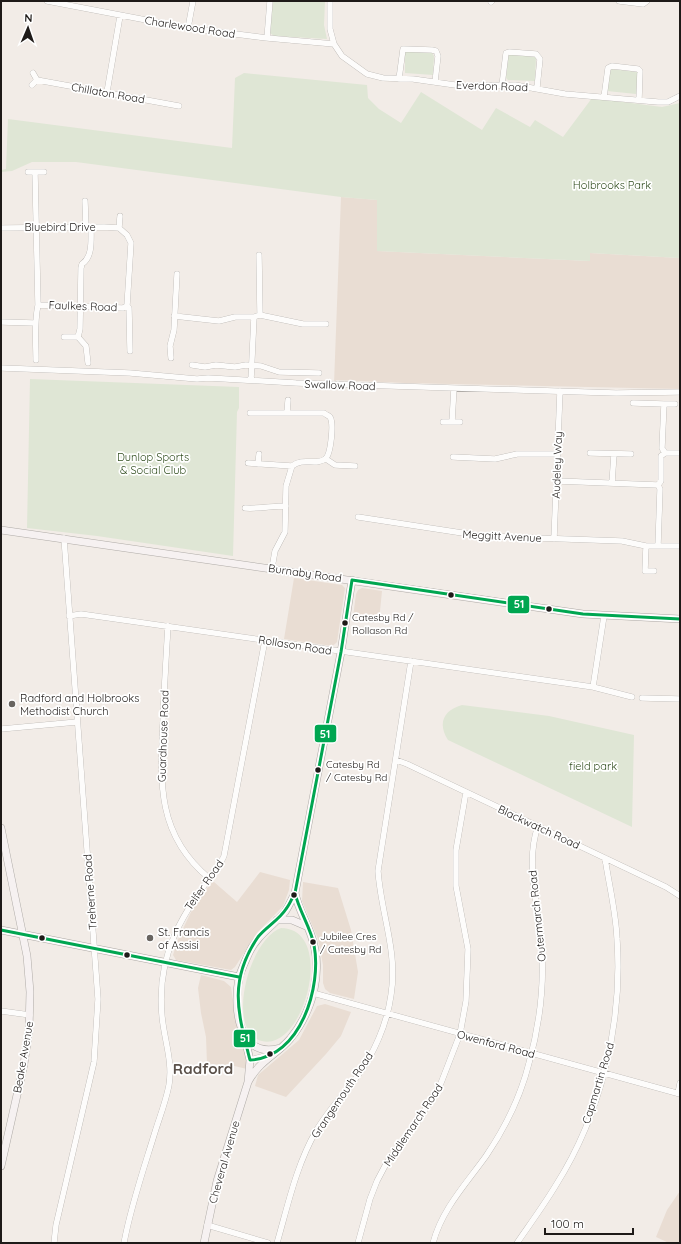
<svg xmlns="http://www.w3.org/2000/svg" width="681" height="1244" viewBox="0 0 681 1244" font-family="Quicksand,sans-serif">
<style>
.built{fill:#e9ddd3}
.green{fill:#dfe6d5}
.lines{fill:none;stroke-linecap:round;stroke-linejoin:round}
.street-casing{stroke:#afaba7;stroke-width:6}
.secondary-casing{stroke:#afaba7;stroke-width:8}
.street{stroke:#fdfcfb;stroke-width:5.5}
.secondary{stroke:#f6f1f1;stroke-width:7}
.bus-1-casing{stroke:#fff;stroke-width:6}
.bus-1{stroke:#00a651;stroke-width:3}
.bus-dot{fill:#1e1a18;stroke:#fff;stroke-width:1.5}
.poi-dot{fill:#686460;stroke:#fff;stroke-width:1.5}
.labels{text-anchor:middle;stroke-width:3.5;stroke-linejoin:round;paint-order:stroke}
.bus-label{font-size:10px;fill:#1e1a18;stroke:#fff;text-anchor:start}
.street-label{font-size:11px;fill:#1e1a18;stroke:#fff}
.park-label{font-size:11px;fill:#304d1e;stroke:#fff}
.poi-label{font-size:11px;fill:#1e1a18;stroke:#fff;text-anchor:start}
.district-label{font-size:15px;font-weight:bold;fill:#5b514a;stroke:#fff}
.line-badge{stroke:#fff;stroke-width:1.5}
.badge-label{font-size:11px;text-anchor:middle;font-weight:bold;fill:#fff}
</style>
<rect width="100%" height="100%" fill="#f2ece7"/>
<path class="built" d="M 341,197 L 378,200 L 377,251 L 590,261 L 590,253 L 680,258 L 680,389 L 405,383 L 336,380 L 334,384 Z
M 294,578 L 342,585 L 345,588 L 337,642 L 335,644 L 332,646 L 284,639 Z
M 362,588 L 382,591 L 379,621 L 353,617 L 356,594 L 358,590 Z
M 260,872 L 290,880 L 289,890 L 283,906 L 257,933 L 235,967 L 231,970 L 176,960 L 173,955 L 179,937 L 191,912 L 210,884 L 214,882 L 237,902 Z
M 303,882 L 338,888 L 351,930 L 358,972 L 354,999 L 330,993 L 325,989 L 323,983 L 323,965 L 318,939 L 302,901 Z
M 201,975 L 224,981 L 231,987 L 234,1007 L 246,1053 L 247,1069 L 230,1065 L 207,1064 L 206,1037 L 201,1013 L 198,988 Z
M 325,1004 L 351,1012 L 341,1036 L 326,1054 L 286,1097 L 255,1086 L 258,1075 L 299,1040 L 317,1006 Z
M 680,1191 L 680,1243 L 669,1243 L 656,1237 L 667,1210 Z"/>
<path class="green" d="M 273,1 L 325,1 L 324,25 L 327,39 L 274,36 L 270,33 Z
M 407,51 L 432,53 L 434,56 L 433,75 L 405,73 L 405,53 Z
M 510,54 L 536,57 L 535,81 L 508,80 L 506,78 L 508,56 Z
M 611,69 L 637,72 L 639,73 L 636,94 L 607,91 L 609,71 Z
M 244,73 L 367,85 L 368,98 L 379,109 L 401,123 L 421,92 L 482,130 L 496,108 L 530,127 L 535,120 L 563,137 L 592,98 L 662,107 L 680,103 L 680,258 L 590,253 L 590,261 L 377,251 L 377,200 L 341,197 L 76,162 L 32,162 L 12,171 L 1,172 L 1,170 L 6,169 L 8,119 L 232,148 L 235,78 Z
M 30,379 L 239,387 L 239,408 L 237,412 L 233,556 L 97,536 L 27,528 Z
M 462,705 L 549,716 L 634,735 L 632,827 L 448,740 C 437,723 444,710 462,705 Z
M 281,928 C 337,929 304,1052 262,1041 C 225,1032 248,940 281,928 Z"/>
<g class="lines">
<defs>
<path id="street" d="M 47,1 L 188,28 L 267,38 L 334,44
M 330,1 L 330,29 L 334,44 L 342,56 L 367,74 L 383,78 L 413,79 L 462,86 L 515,85 L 565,94 L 658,102 L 668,102 L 680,96
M 619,1 L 643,4 L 647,1
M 491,2 L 492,1
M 188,28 L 193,1
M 267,38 L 270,1
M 399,79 L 403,49 L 432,50 L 436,51 L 438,56 L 435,82
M 37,80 L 179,106
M 32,85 L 37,80 L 33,73
M 502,85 L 506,53 L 509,52 L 536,54 L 540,59 L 537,88
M 107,92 L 120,16
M 604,97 L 608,68 L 612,66 L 638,69 L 640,71 L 639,100
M 28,172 L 44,172
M 35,172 L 38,305 C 34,324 36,341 36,360
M 85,201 L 86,227
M 1,228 L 104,227 L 119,228 L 127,235 L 131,243 L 127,306 L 129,308 L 130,351
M 119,228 L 120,216
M 38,305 L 123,308 L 127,306
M 260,315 L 303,324 L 326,324
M 174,316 L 219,321 L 235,317 L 254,317
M 1,322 L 34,323
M 64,337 L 78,337 L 86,346 L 88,363
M 78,337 L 80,329 L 81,268 L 82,264 C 93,257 91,239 91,227
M 171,358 L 170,346 L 174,330 L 177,274
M 192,365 L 205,367 L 216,365 L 235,367 L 246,365 L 261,366 L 279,372 L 319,373
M 1,368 L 130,373 L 197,379 L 208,378 L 296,383 L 616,393 L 680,392
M 251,380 L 254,317 L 260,315 L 259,255
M 633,403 L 664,404
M 250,413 L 324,413 C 326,415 328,415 330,417 C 334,423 331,455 325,459 C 316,466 303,457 292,466 L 286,486 L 285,532 L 275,551 L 272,568
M 287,413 L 288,400
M 443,422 L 460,422
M 452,422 L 454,388
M 590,453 L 631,454
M 665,453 L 662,448 L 664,404 L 675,404
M 665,453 L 680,453
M 453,457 L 495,459 L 517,454 L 558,454
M 326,459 L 335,465 L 355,466
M 248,463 L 292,466
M 258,464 L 259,454
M 557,481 L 658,485
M 612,483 L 614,454
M 245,508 C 259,509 272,506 286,506
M 358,517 L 482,536 L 622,541 L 646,546 L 680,546
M 554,539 L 560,391
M 646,546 L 645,571 L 654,571
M 658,546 L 660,489 L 658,485 L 661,481 L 661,456 L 665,453
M 69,616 L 81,614 L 593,687 L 632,697
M 168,626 C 166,658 164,690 163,721 C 160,783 157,835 209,878
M 593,687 L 604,616
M 642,698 L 680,699
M 1,729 L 77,722
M 396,760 L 407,764 L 666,887 L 680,896
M 313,993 L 680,1094
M 1,1011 L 30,1015
M 250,1060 L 269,1055
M 678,1093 L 680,1083
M 207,1225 L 268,1243
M 54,1243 L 56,1225 L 94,1062 L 98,999 L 64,538
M 124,1243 C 131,1205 144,1168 155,1132 C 160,1116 166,1101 169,1085 C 173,1061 164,1039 162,1016 C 156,952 183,913 220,864 L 224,856 L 265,640
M 277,1243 C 288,1205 296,1166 316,1131 C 327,1112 342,1096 356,1078 C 374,1054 387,1024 391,995 C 398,951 381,914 378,871 L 411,661
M 358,1243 L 370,1199 L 377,1181 L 386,1164 L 418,1121 L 441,1083 L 460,1034 L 466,1001 L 468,949 L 456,886 L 456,850 L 466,792
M 433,1243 C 442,1209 466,1184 486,1156 C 505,1128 521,1095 529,1063 C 540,1023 545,981 541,940 C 538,902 525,863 538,826
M 517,1243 C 530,1224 544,1205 556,1185 C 601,1114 623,1023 617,939 C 616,912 609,885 605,858"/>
<path id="secondary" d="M 1,530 L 583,614 L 680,619
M 1,828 L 27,956 L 30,992 L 29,1030 L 24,1064 L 1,1166
M 277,920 L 292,920 L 306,926
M 1,930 L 239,977
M 280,1048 C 238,1060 233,1007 239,978 C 241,970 245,962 248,955 C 256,936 272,927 285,912 C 289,906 292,899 295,893 L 341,652 L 352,580
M 248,1082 C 260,1060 275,1056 290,1039 C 313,1011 324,970 311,935 C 306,921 298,908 295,893
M 204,1243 L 217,1181 L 248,1082 L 250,1060 L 245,1039"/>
</defs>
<use href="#street" class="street-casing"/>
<use href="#secondary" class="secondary-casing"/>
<use href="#street" class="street"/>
<use href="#secondary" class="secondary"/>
<defs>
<path id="bus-1" d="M 295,893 C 299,911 311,928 314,945 C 322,986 301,1058 250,1060 C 238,1013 228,981 258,937 C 266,927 279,920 286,909 C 290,904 292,898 295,893 Z
M 295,893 L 341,652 L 352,580 L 583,614 L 680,619
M 1,930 L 239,977"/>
</defs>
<use href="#bus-1" class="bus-1-casing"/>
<use href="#bus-1" class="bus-1"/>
</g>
<g class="bus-dot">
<circle cx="451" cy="595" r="3.5"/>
<circle cx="549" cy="609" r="3.5"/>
<circle cx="345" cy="623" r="3.5"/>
<circle cx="318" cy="770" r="3.5"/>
<circle cx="294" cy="895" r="3.5"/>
<circle cx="42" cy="938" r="3.5"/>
<circle cx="313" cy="942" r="3.5"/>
<circle cx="127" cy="955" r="3.5"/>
<circle cx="270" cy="1054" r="3.5"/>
</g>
<g class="poi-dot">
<circle cx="12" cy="704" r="4"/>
<circle cx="150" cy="938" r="4"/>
</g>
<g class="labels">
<g class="bus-label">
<text x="352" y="621">Catesby Rd /<tspan x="352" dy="13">Rollason Rd</tspan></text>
<text x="326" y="768">Catesby Rd<tspan x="326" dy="13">/ Catesby Rd</tspan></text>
<text x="320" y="940">Jubilee Cres<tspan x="320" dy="13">/ Catesby Rd</tspan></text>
</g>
<g class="street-label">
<text transform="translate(190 27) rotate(9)" y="4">Charlewood Road</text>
<text transform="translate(492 86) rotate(2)" y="4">Everdon Road</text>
<text transform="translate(108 93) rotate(10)" y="4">Chillaton Road</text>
<text x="60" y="231">Bluebird Drive</text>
<text transform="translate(83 306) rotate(2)" y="4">Faulkes Road</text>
<text transform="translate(340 385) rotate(2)" y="4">Swallow Road</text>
<text transform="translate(557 465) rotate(-88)" y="4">Audeley Way</text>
<text transform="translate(502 536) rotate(3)" y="4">Meggitt Avenue</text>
<text transform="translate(305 573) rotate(8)" y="4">Burnaby Road</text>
<text transform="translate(295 645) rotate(9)" y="4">Rollason Road</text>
<text transform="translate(163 736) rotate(-88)" y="4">Guardhouse Road</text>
<text transform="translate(539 827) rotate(25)" y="4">Blackwatch Road</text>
<text transform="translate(204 885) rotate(-55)" y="4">Telfer Road</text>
<text transform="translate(90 892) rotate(-94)" y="4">Treherne Road</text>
<text transform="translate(537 916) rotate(-96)" y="4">Outermarch Road</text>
<text transform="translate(496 1044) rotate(15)" y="4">Owenford Road</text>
<text transform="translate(23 1057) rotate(-80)" y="4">Beake Avenue</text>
<text transform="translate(598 1083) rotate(-73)" y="4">Capmartin Road</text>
<text transform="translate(342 1095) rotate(-56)" y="4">Grangemouth Road</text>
<text transform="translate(413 1125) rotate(-56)" y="4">Middlemarch Road</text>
<text transform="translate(224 1162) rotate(-74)" y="4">Cheveral Avenue</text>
</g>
<g class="park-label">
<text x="612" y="189">Holbrooks Park</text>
<text x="153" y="461">Dunlop Sports<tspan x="153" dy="13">&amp; Social Club</tspan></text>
<text x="593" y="770">field park</text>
</g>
<g class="poi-label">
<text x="20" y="702">Radford and Holbrooks<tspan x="20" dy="13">Methodist Church</tspan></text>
<text x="158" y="936">St. Francis<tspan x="158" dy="13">of Assisi</tspan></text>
</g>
<g class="district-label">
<text x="203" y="1074">Radford</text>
</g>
</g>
<g class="line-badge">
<rect x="507" y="595" width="23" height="19" rx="4" fill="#00a651"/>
<rect x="314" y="724" width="23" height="19" rx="4" fill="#00a651"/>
<rect x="233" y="1029" width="23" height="19" rx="4" fill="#00a651"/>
</g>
<g class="badge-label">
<text x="519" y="608">51</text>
<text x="325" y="738">51</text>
<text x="245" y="1042">51</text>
</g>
<rect width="681" height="1244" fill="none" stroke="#1e1a18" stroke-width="4"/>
<g transform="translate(28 28) rotate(2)" stroke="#ffffff" stroke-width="3" paint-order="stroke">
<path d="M0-3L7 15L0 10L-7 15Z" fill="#1e1a18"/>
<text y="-6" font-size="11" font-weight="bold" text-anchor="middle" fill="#1e1a18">N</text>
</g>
<path d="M545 1228v6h88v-6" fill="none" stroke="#1e1a18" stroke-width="2"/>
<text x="551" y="1228" font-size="12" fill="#1e1a18" stroke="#ffffff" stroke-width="3" paint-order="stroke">100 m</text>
</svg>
